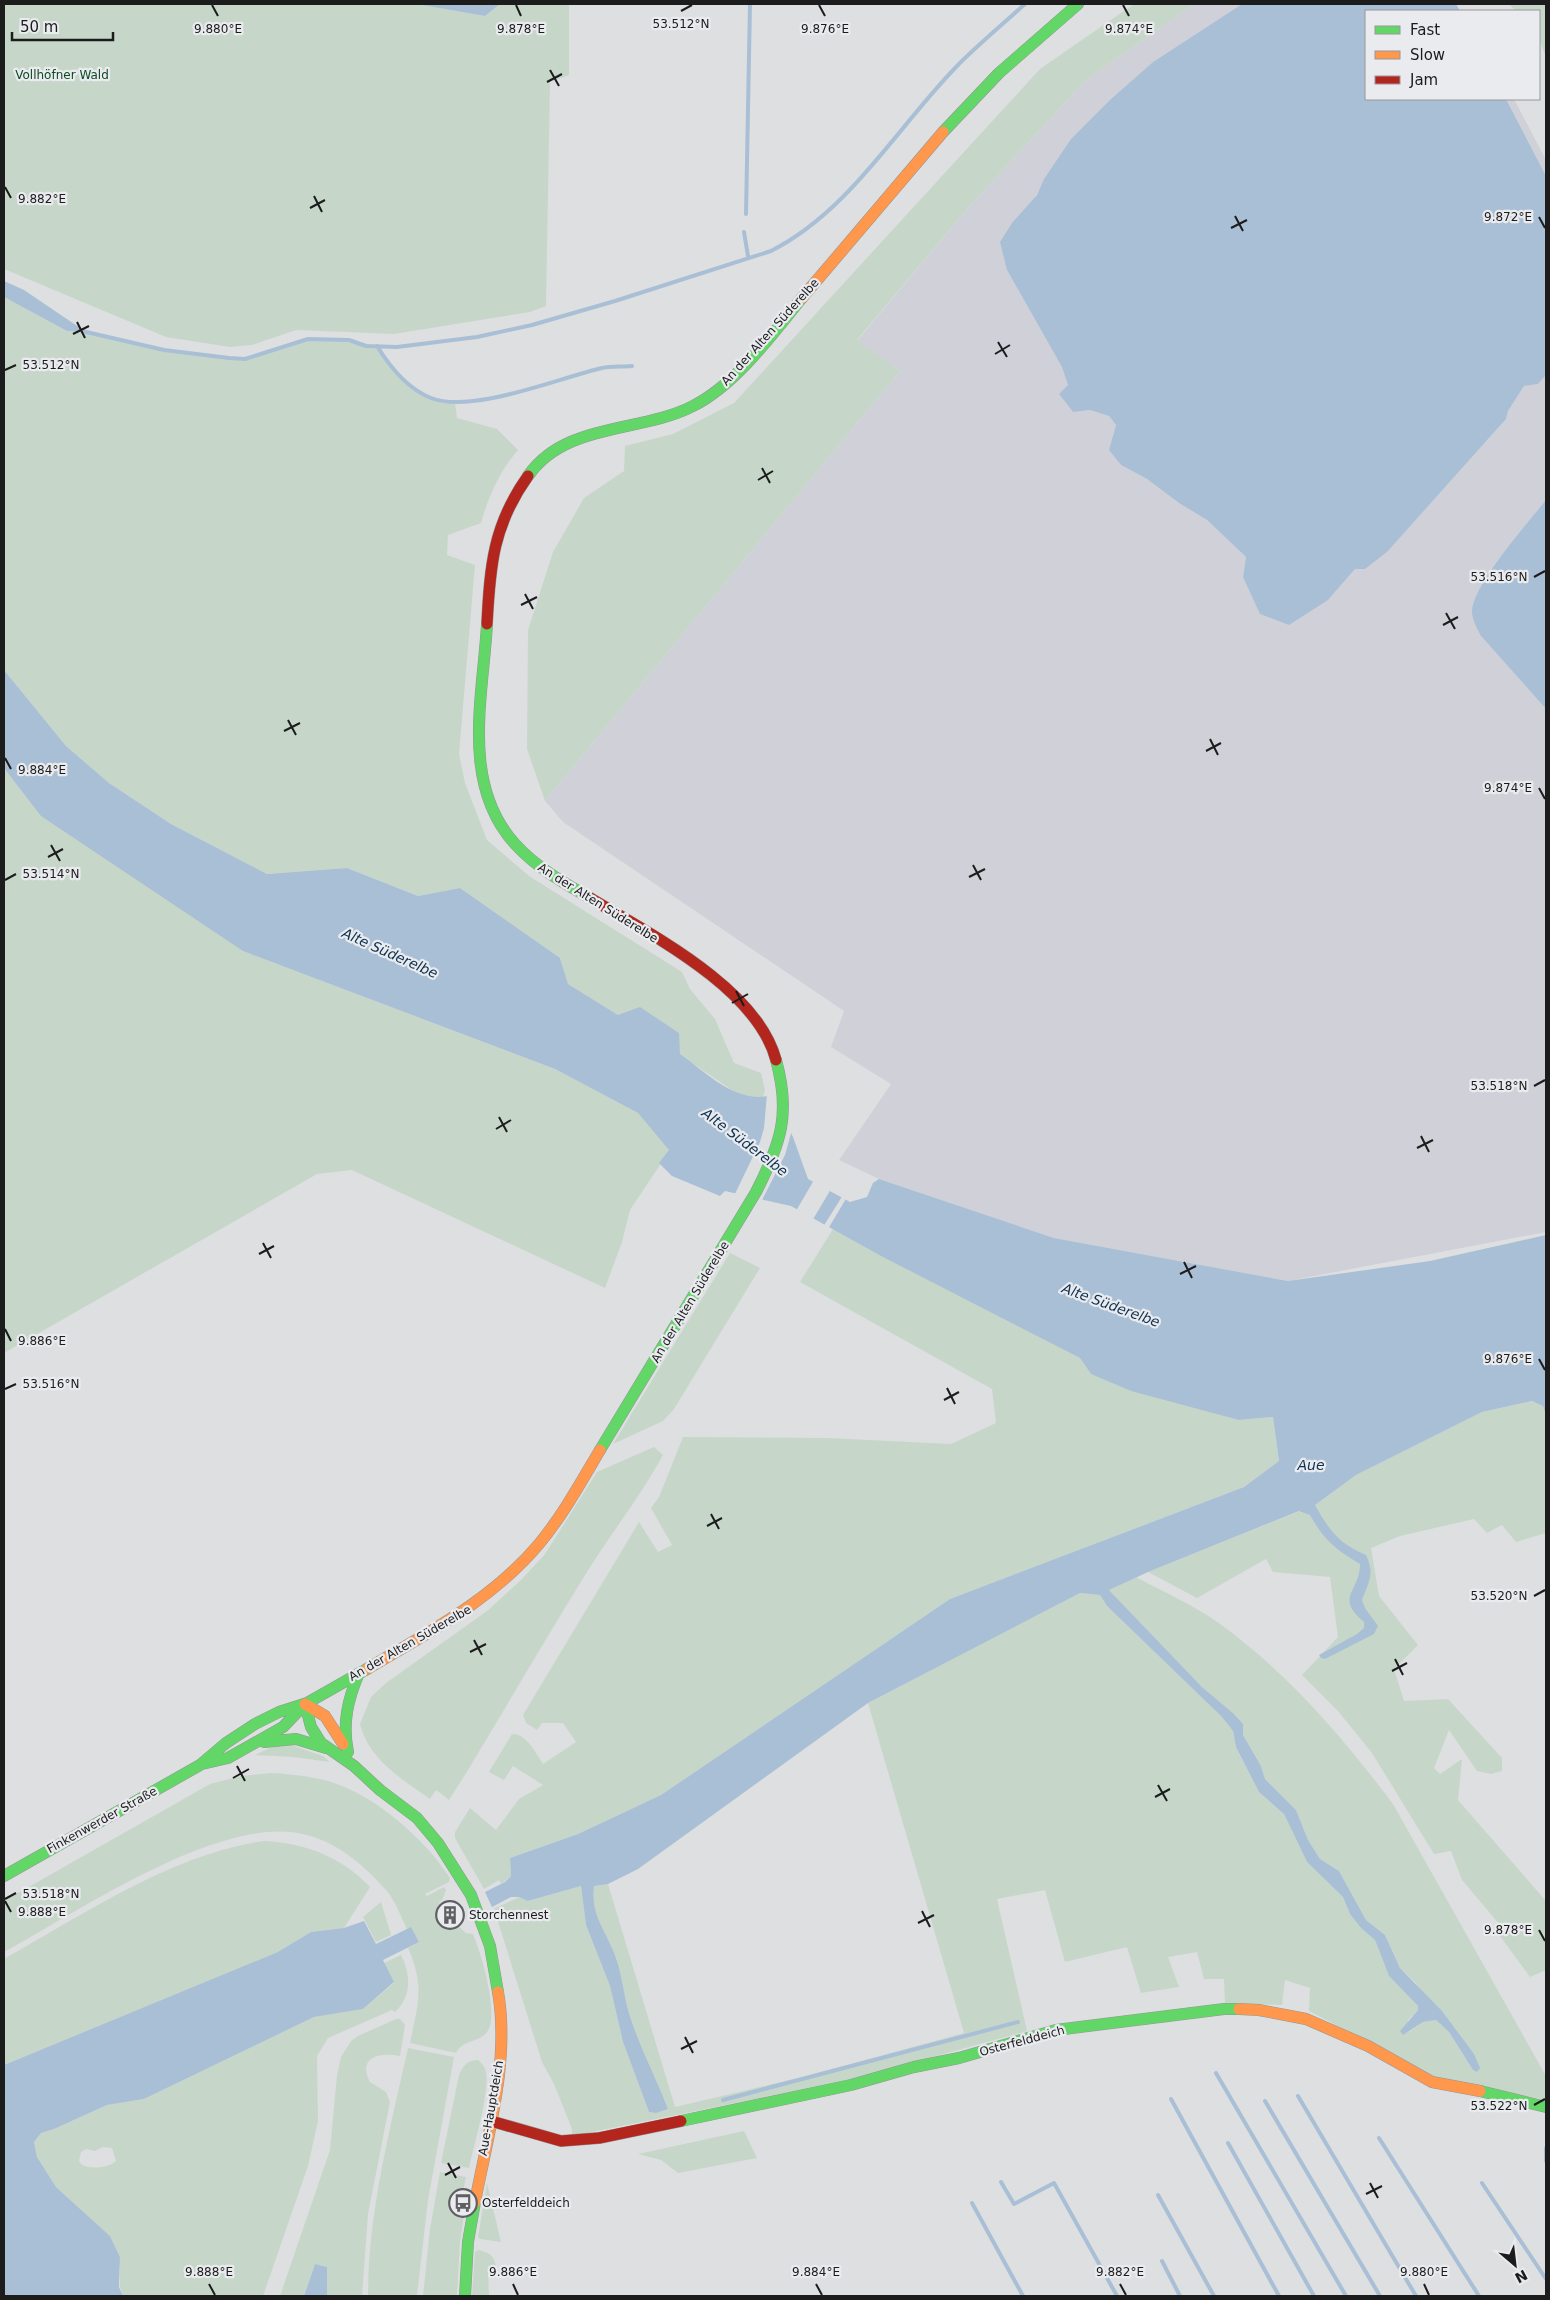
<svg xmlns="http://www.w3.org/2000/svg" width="1550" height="2300" viewBox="0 0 1550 2300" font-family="'DejaVu Sans',sans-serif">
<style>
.built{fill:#d0d1d8}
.green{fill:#c6d7ca;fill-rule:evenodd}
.water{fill:#a9bfd5}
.pier{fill:#dedfe1}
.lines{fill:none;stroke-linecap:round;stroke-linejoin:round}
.stream{stroke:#a9bfd5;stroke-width:4}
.fast-casing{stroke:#959697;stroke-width:12}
.slow-casing{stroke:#959697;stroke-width:12}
.jam-casing{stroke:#959697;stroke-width:12}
.fast{stroke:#63d668;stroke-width:11}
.slow{stroke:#ff974d;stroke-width:11}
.jam{stroke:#b3261e;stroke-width:11}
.ticks{fill:none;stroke:#1c1c1d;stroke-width:2}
.labels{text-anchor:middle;stroke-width:4.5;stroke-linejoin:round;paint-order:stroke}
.park-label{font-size:12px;fill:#0e4923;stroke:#eaebef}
.street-label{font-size:12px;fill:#1c1c1d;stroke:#eaebef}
.poi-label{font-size:12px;fill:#1c1c1d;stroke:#eaebef;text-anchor:start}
.water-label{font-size:14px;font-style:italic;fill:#0c304f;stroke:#eaebef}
.ticks-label{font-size:12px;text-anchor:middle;fill:#1c1c1d;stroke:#eaebef;stroke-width:4.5;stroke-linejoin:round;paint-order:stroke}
</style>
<rect width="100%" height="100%" fill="#dedfe1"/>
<path class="built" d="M 1194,4 L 1242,4 L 1153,62 L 1071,139 L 1030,205 L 1007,270 L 1063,367 L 1068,386 L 1059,394 L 1073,412 L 1090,410 L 1109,416 L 1116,425 L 1109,450 L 1121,465 L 1147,479 L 1179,503 L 1207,520 L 1246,557 L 1243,577 L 1318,604 L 1328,600 L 1356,568 L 1388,551 L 1506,419 L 1508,411 L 1524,386 L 1538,384 L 1546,375 L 1546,500 L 1480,587 L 1481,636 L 1546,709 L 1546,1232 L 1288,1281 L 1054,1238 L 879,1179 L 839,1160 L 891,1084 L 831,1047 L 844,1011 L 563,822 L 545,801 L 900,371 L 857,341 L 968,208 L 1085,81 Z
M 1506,99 L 1514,99 L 1546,160 L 1546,176 Z"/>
<path class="green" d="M 4,4 L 416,4 L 485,16 L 500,4 L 569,4 L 569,75 L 550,82 L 546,306 L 530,312 L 394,334 L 296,330 L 252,345 L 230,347 L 166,337 L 4,269 Z
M 1134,4 L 1194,4 L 1085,81 L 968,208 L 857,340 L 900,371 L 545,801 L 527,749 L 528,630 L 553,552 L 584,498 L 624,471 L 625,446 L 673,434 L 734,403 L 1040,69 Z
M 1509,4 L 1546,4 L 1546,57 L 1539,39 L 1539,11 L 1516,11 Z
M 4,297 L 67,331 L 86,332 L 164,350 L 244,359 L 308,339 L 349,340 L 377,346 C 390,367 408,389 431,398 C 439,400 448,400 455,402 L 457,418 L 497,429 L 518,450 C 499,472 489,496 481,523 L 448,535 L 447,555 L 475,565 L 459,754 L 465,783 L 487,840 L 529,876 L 682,972 L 690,989 L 715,1019 L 734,1063 L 761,1073 L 765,1090 L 763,1098 L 739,1095 L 679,1054 L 679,1033 L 618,1015 L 568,984 L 560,958 L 460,888 L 418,896 L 347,868 L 267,874 L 171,824 L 109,783 L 66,746 L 4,670 Z
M 4,768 L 243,951 L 555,1069 L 638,1113 L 670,1150 L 630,1210 L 622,1242 L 605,1288 L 352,1170 L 317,1174 L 4,1353 Z
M 833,1229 L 1080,1358 L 1091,1374 L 1239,1420 L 1273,1417 L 1279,1462 L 1244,1487 L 950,1599 L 661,1795 L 578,1834 L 510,1858 L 511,1876 L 501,1884 L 499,1880 L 484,1889 L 455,1838 L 455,1832 L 470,1808 L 496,1830 L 519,1799 L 543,1785 L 513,1766 L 504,1780 L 489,1772 L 512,1734 C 527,1734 536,1753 543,1764 L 576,1742 L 563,1723 L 542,1723 L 537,1730 L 526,1723 L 523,1715 L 639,1522 L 658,1552 L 672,1545 L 651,1508 L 659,1497 L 683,1437 L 828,1438 L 951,1444 L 996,1423 L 992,1389 L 800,1282 Z
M 730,1253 L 760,1268 L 674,1409 L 663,1421 L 613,1444 Z
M 1532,1401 L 1543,1406 L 1546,1416 L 1546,1533 L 1516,1542 L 1502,1525 L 1487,1533 L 1474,1519 L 1400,1536 L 1371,1548 L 1379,1596 L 1418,1645 L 1394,1669 L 1404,1701 L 1448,1699 L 1502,1758 L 1502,1771 L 1491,1774 L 1477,1771 L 1449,1730 L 1434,1768 L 1440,1774 L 1462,1759 L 1458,1800 L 1546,1901 L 1546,1970 L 1530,1977 L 1497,1932 L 1500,1925 L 1462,1880 L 1451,1851 L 1434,1854 L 1372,1753 L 1338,1711 L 1302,1675 L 1338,1637 L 1330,1577 L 1273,1572 L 1266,1559 L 1197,1598 L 1148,1572 L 1315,1505 L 1356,1475 L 1482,1412 Z
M 654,1447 L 663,1455 C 639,1499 608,1537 582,1580 C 543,1643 506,1707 468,1770 L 449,1800 L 436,1790 L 430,1799 C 402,1779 369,1760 360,1724 L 371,1697 L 386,1683 L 487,1611 L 521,1580 L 545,1554 L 597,1472 Z
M 1136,1577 C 1162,1591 1191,1604 1216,1621 C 1286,1671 1342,1736 1393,1804 L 1546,2076 L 1546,2100 L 1437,2078 L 1309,2011 L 1310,1988 L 1285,1980 L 1282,2005 L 1225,2003 L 1224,1979 L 1204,1979 L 1197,1952 L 1168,1957 L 1179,1987 L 1141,1993 L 1127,1947 L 1065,1962 L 1045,1890 L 997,1899 L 1027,2031 L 849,2080 L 572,2136 L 572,2129 L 554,2084 L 542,2062 L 494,1909 L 519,1897 L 529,1901 L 581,1886 L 586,1925 L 610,1986 L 623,2042 L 649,2112 L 656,2113 L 668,2109 C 656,2076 639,2046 629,2013 C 623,1993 622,1969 613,1950 C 603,1926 591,1914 594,1886 L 608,1884 L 675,2107 L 806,2076 L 964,2033 L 868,1703 L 1080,1593 L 1100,1595 L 1107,1606 L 1222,1717 L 1233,1731 L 1236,1747 L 1259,1792 L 1284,1814 L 1307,1862 L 1343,1897 L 1350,1914 L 1361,1928 L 1375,1940 L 1389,1976 L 1418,2006 L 1418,2010 L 1408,2020 L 1409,2032 L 1423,2022 L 1436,2020 L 1449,2032 L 1473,2070 L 1478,2072 L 1415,1982 L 1400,1968 L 1385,1935 L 1366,1920 L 1339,1871 L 1320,1859 L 1308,1840 L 1296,1810 L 1265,1779 L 1261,1766 L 1243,1735 L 1243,1724 L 1234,1714 L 1202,1687 L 1109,1590 Z
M 294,1746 L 323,1756 L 330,1762 L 293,1757 L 255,1755 L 272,1747 Z
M 270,1773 C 291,1774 311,1776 331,1782 C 376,1796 425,1839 450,1878 L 449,1882 L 425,1894 L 427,1896 L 444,1887 L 446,1890 L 442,1900 L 439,1902 L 451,1928 L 457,1925 L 466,1933 L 473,1934 C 481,1953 500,2015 487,2032 C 479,2043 463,2039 456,2053 L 410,2043 C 418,2004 425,1986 408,1948 L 419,1942 L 411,1928 L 407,1929 C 401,1917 395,1900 386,1890 C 363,1864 336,1841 302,1834 C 219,1815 76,1913 4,1952 L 4,1901 L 210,1784 L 241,1776 Z
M 264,1841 C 305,1843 342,1857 370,1887 L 344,1928 L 311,1932 L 279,1952 L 4,2065 L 4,1959 C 82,1915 174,1853 264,1841 Z
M 381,1902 L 391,1935 L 376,1942 L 363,1917 Z
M 401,1955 C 411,1975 412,1996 395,2012 L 392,2010 L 328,2038 L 317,2056 L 318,2121 L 308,2166 L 263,2296 L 123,2296 L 120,2287 L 120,2257 L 110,2236 L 56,2187 L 37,2157 L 34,2142 L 41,2133 L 54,2129 L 107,2105 L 144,2099 L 314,2017 L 363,2009 L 394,1983 L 384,1963 ZM 103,2147 L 112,2148 L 116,2161 C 109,2168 89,2170 81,2164 L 79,2161 L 81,2152 L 86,2149 L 95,2151 Z
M 396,2019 L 400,2019 L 405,2025 L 400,2056 C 380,2052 357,2057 370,2082 L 386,2092 L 390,2102 L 368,2214 L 362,2296 L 327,2296 L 327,2267 L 315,2264 L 304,2296 L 280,2296 L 330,2150 L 337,2075 L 341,2057 L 351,2041 L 358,2036 Z
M 408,2048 L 454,2057 L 428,2200 L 417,2296 L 368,2296 C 368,2213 390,2129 408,2048 Z
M 478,2060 C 481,2063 484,2065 485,2069 C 492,2086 473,2148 469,2168 L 441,2163 L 459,2075 C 463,2066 467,2060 478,2060 Z
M 744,2131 L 757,2158 L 678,2173 L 661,2160 L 638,2154 Z
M 440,2172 L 466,2177 L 460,2207 L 465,2208 L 460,2242 L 457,2296 L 423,2296 L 430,2229 Z
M 487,2183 L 501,2242 L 480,2239 L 478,2237 Z
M 478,2250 C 492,2253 494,2256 497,2270 L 488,2269 L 489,2296 L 472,2296 L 475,2252 Z"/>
<path class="water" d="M 416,4 L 500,4 L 485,16 Z
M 1242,4 L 1456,4 L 1460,11 L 1366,11 L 1366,99 L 1506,99 L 1546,176 L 1546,375 L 1538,384 L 1524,386 L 1508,411 L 1506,419 L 1388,551 L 1365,569 L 1355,569 L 1328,600 L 1289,625 L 1260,614 L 1243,577 L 1246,557 L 1207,520 L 1179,503 L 1147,479 L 1121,465 L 1109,450 L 1116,425 L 1109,416 L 1090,410 L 1073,412 L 1059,394 L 1068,385 L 1062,367 L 1007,270 L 1000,242 L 1012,223 L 1037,195 L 1044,179 L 1071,139 L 1110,100 L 1153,62 Z
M 4,281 L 24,290 L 86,332 L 67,331 L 4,297 Z
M 1546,500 L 1546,709 L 1481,636 C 1477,628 1472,620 1472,611 C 1473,584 1528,523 1546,500 Z
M 4,670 L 66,746 L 109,783 L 171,824 L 267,874 L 347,868 L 418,896 L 460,888 L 560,958 L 568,984 L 618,1015 L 640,1007 L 679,1033 L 680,1054 C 707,1073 737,1105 772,1095 L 793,1137 L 808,1179 L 850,1202 L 867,1197 L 873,1183 L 879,1179 L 1054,1238 L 1288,1281 L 1430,1261 L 1546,1235 L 1546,1416 L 1543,1406 L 1532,1401 L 1482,1412 L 1356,1475 L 1315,1505 C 1330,1531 1338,1543 1366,1555 C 1375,1574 1369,1581 1362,1600 L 1365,1608 L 1378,1626 L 1374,1634 L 1325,1659 L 1321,1658 L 1319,1655 L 1357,1634 L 1364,1628 L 1364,1622 C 1334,1597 1360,1592 1360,1564 C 1335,1549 1324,1540 1310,1515 L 1299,1511 L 1148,1572 L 1109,1590 L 1202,1687 L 1234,1714 L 1243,1724 L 1243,1735 L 1261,1766 L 1265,1779 L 1296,1810 L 1308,1840 L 1320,1859 L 1339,1871 L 1366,1920 L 1385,1935 L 1400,1968 L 1442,2011 L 1474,2054 L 1480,2068 L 1477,2072 L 1473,2070 L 1449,2032 L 1436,2020 L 1423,2022 L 1403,2035 L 1400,2031 L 1418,2010 L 1418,2006 L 1389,1976 L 1375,1940 L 1361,1928 L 1350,1914 L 1343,1897 L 1307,1862 L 1284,1814 L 1259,1792 L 1236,1747 L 1233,1731 L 1222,1717 L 1107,1606 L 1100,1595 L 1080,1593 L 868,1703 L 638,1869 L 608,1884 L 594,1886 C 591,1914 603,1926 613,1950 C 622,1970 623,1993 629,2013 C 639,2046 656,2077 668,2109 L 656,2113 L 649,2112 L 623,2042 L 610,1986 L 586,1925 L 581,1886 L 528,1901 L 519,1897 L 511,1897 L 492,1907 L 485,1892 L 505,1882 L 511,1876 L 510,1858 L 578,1834 L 661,1795 L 950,1599 L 1244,1487 L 1279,1461 L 1273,1417 L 1239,1420 L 1131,1391 L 1091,1374 L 1080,1358 L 883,1257 L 791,1206 L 725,1191 L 720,1196 L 672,1176 L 659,1163 L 669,1150 L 638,1113 L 555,1069 L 243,951 L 41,816 L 4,768 Z
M 364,1921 L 376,1944 L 411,1927 L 419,1942 L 383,1960 L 394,1982 L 363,2009 L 314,2017 L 144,2099 L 107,2105 L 54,2129 L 41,2133 L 34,2142 L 37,2157 L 56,2187 L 110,2236 L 120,2257 L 119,2287 L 123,2296 L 4,2296 L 4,2065 L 278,1952 L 311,1932 L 344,1928 Z
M 315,2264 L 327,2267 L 327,2296 L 304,2296 Z"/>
<path class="pier" d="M 772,1093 L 792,1130 L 785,1155 L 761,1202 L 734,1196 L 760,1142 L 764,1128 L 767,1094 Z
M 814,1180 L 831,1189 L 812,1221 L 796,1211 Z
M 843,1195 L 847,1197 L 828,1229 L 823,1227 Z"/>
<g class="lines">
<path class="stream" d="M 746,214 L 750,4
M 744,232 L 748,256
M 82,331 L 164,350 L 229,358 L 245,359 L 308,339 L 349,340 L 366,346 L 397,347 L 477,337 L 532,325 L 615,301 L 771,251 C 850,211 897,127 958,65 C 979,44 1003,24 1025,4
M 377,346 C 390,367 408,389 431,398 C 473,414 558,378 602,368 C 611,366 622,367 632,366
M 1216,2073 L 1346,2296
M 1298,2096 L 1416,2296
M 1171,2099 L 1279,2296
M 723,2100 L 1018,2022
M 1265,2101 L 1380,2296
M 1379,2138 L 1479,2296
M 1228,2143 L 1314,2296
M 1546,2148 L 1546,2161
M 1001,2182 L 1014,2204 L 1054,2183 L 1117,2296
M 1482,2183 L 1546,2279
M 1158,2195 L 1214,2296
M 972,2203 L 1023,2296
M 1162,2261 L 1180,2296"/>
<defs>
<path id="fast" d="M 943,132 L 999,73 L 1078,4
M 528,476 C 565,422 641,433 693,406 C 735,385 772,335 801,299
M 487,624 C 483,697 460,785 516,845 C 536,867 564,883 590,898
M 600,1450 L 756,1192 C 781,1143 791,1114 776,1060
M 305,1704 L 311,1727 L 321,1743 L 354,1766 L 380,1790 L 417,1818 L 438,1843 L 471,1895 L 490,1946 L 498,1992
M 264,1742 L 296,1739 L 326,1748
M 348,1752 C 342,1723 348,1699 359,1673
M 202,1764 L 228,1758 L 283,1727 L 305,1704
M 4,1876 L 200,1765 L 226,1743 L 255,1724 L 279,1712 L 307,1703 L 367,1669
M 1480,2091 L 1546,2107
M 681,2121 L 851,2085 L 914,2067 L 959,2058 L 1056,2030 L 1224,2009 L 1239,2009
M 465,2296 L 468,2242 L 475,2202"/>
<path id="slow" d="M 801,299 L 943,132
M 367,1669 C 429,1632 492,1600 539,1544 C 563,1515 581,1482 600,1450
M 305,1704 L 325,1716 L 343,1744
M 1239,2009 L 1259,2010 L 1306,2019 L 1368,2046 L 1432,2082 L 1480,2091
M 475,2202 C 488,2134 510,2061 498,1992"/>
<path id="jam" d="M 487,624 C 490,566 493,525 528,476
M 590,898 C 650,934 757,988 776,1060
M 491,2121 L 561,2141 L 599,2138 L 681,2121"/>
</defs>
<use href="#fast" class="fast-casing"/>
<use href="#slow" class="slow-casing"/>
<use href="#jam" class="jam-casing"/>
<use href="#fast" class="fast"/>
<use href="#slow" class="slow"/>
<use href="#jam" class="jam"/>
</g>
<path class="ticks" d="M 212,5 L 218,16M 516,5 L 521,16M 819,5 L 825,16M 1123,5 L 1129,16M 681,11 L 692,5M 550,70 L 559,86M 547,82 L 562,74M 5,187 L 11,198M 314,196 L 322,212M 310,208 L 325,200M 1235,216 L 1243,231M 1539,217 L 1545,228M 1231,228 L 1247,220M 77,322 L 85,338M 73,334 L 89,326M 998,342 L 1007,357M 995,354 L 1010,345M 5,370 L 16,365M 762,468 L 770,483M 758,480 L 773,471M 1534,577 L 1545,571M 525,594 L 533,609M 521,605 L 537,597M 1446,613 L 1455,629M 1443,625 L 1458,617M 288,720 L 296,735M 284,731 L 300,723M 1210,739 L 1218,755M 1206,751 L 1221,743M 5,758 L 11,769M 1539,788 L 1545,799M 51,845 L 60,861M 48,857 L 63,849M 973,865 L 981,880M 969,877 L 985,869M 5,880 L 16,874M 736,991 L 744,1006M 732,1003 L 748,994M 1534,1086 L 1545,1080M 499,1117 L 507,1132M 496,1129 L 511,1120M 1421,1136 L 1429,1152M 1417,1148 L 1433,1140M 263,1243 L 271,1258M 259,1254 L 274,1246M 1184,1262 L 1192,1278M 1180,1274 L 1196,1266M 5,1329 L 11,1341M 1539,1359 L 1545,1370M 947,1388 L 955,1404M 5,1389 L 16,1384M 944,1400 L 959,1392M 711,1514 L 719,1529M 707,1526 L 722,1518M 1534,1596 L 1545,1590M 474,1640 L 482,1655M 470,1652 L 486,1644M 1395,1659 L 1403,1675M 1392,1671 L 1407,1663M 237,1766 L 245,1781M 233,1778 L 249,1769M 1158,1785 L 1167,1801M 1155,1797 L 1170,1789M 5,1899 L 16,1893M 5,1901 L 11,1912M 922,1911 L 930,1927M 918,1923 L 934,1915M 1539,1930 L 1545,1941M 685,2037 L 693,2053M 681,2049 L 697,2041M 1534,2105 L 1545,2099M 448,2163 L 456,2178M 445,2175 L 460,2167M 1370,2183 L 1378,2198M 1366,2194 L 1382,2186M 209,2284 L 215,2295M 513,2284 L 518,2295M 816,2284 L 822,2295M 1120,2284 L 1126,2295M 1424,2284 L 1429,2295"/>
<defs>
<symbol id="building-ring" viewBox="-11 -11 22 22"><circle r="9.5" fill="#eaebef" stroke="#606062" stroke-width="1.5"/><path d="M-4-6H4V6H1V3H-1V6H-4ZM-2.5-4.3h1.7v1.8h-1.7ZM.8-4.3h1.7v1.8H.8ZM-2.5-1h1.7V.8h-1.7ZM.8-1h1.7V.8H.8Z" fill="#606062"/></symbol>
<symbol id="bus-ring" viewBox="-11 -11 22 22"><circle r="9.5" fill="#eaebef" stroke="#606062" stroke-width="1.5"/><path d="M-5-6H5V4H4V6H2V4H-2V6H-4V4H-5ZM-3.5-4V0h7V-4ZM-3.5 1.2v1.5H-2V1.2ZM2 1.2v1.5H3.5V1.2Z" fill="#606062"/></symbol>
</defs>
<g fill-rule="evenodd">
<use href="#building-ring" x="434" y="1899" width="32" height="32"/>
<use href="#bus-ring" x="447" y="2187" width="32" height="32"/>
</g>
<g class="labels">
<g class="park-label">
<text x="62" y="79">Vollhöfner Wald</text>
</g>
<g class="street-label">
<text transform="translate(770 332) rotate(-48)" y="4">An der Alten Süderelbe</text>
<text transform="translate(598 903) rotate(32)" y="4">An der Alten Süderelbe</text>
<text transform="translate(690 1302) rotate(-59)" y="4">An der Alten Süderelbe</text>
<text transform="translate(410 1643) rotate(-30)" y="4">An der Alten Süderelbe</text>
<text transform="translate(102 1820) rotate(-29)" y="4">Finkenwerder Straße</text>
<text transform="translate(1022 2041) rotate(-15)" y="4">Osterfelddeich</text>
<text transform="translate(491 2108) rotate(-80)" y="4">Aue-Hauptdeich</text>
</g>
<g class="poi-label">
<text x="469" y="1919">Storchennest</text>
<text x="482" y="2207">Osterfelddeich</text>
</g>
<g class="water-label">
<text transform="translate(390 953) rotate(24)" y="5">Alte Süderelbe</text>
<text transform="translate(745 1142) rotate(37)" y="5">Alte Süderelbe</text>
<text transform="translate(1111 1305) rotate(20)" y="5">Alte Süderelbe</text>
<text x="1311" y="1470">Aue</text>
</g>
</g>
<g class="ticks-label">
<text x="681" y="28">53.512°N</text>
<text x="218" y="33">9.880°E</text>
<text x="521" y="33">9.878°E</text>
<text x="825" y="33">9.876°E</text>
<text x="1129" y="33">9.874°E</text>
<text x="42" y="203">9.882°E</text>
<text x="1508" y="221">9.872°E</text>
<text x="51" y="369">53.512°N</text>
<text x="1499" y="581">53.516°N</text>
<text x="42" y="774">9.884°E</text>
<text x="1508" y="792">9.874°E</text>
<text x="51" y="878">53.514°N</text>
<text x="1499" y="1090">53.518°N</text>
<text x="42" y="1345">9.886°E</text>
<text x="1508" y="1363">9.876°E</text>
<text x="51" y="1388">53.516°N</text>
<text x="1499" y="1600">53.520°N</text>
<text x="51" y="1898">53.518°N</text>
<text x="42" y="1916">9.888°E</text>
<text x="1508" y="1934">9.878°E</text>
<text x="1499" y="2110">53.522°N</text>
<text x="209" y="2276">9.888°E</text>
<text x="513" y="2276">9.886°E</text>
<text x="816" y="2276">9.884°E</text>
<text x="1120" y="2276">9.882°E</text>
<text x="1424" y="2276">9.880°E</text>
</g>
<rect width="1550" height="2300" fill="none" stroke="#1c1c1d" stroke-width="10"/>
<rect x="1365" y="10" width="175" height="90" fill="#eaebef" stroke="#98989b"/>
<rect x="1375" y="26" width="25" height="8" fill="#63d668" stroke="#98989b"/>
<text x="1410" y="35" font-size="15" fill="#1c1c1d">Fast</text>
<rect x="1375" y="51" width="25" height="8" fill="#ff974d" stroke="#98989b"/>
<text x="1410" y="60" font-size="15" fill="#1c1c1d">Slow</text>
<rect x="1375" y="76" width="25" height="8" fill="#b3261e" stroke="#98989b"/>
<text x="1410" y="85" font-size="15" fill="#1c1c1d">Jam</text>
<g transform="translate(1515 2265) rotate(152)" stroke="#eaebef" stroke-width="4" paint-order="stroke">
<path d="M0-4L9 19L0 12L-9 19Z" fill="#1c1c1d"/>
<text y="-8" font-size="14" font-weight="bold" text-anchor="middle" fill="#1c1c1d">N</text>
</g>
<path d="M12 32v8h101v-8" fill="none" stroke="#1c1c1d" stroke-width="2.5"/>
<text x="20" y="32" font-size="15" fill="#1c1c1d" stroke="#eaebef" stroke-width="4" paint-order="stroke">50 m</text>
</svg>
